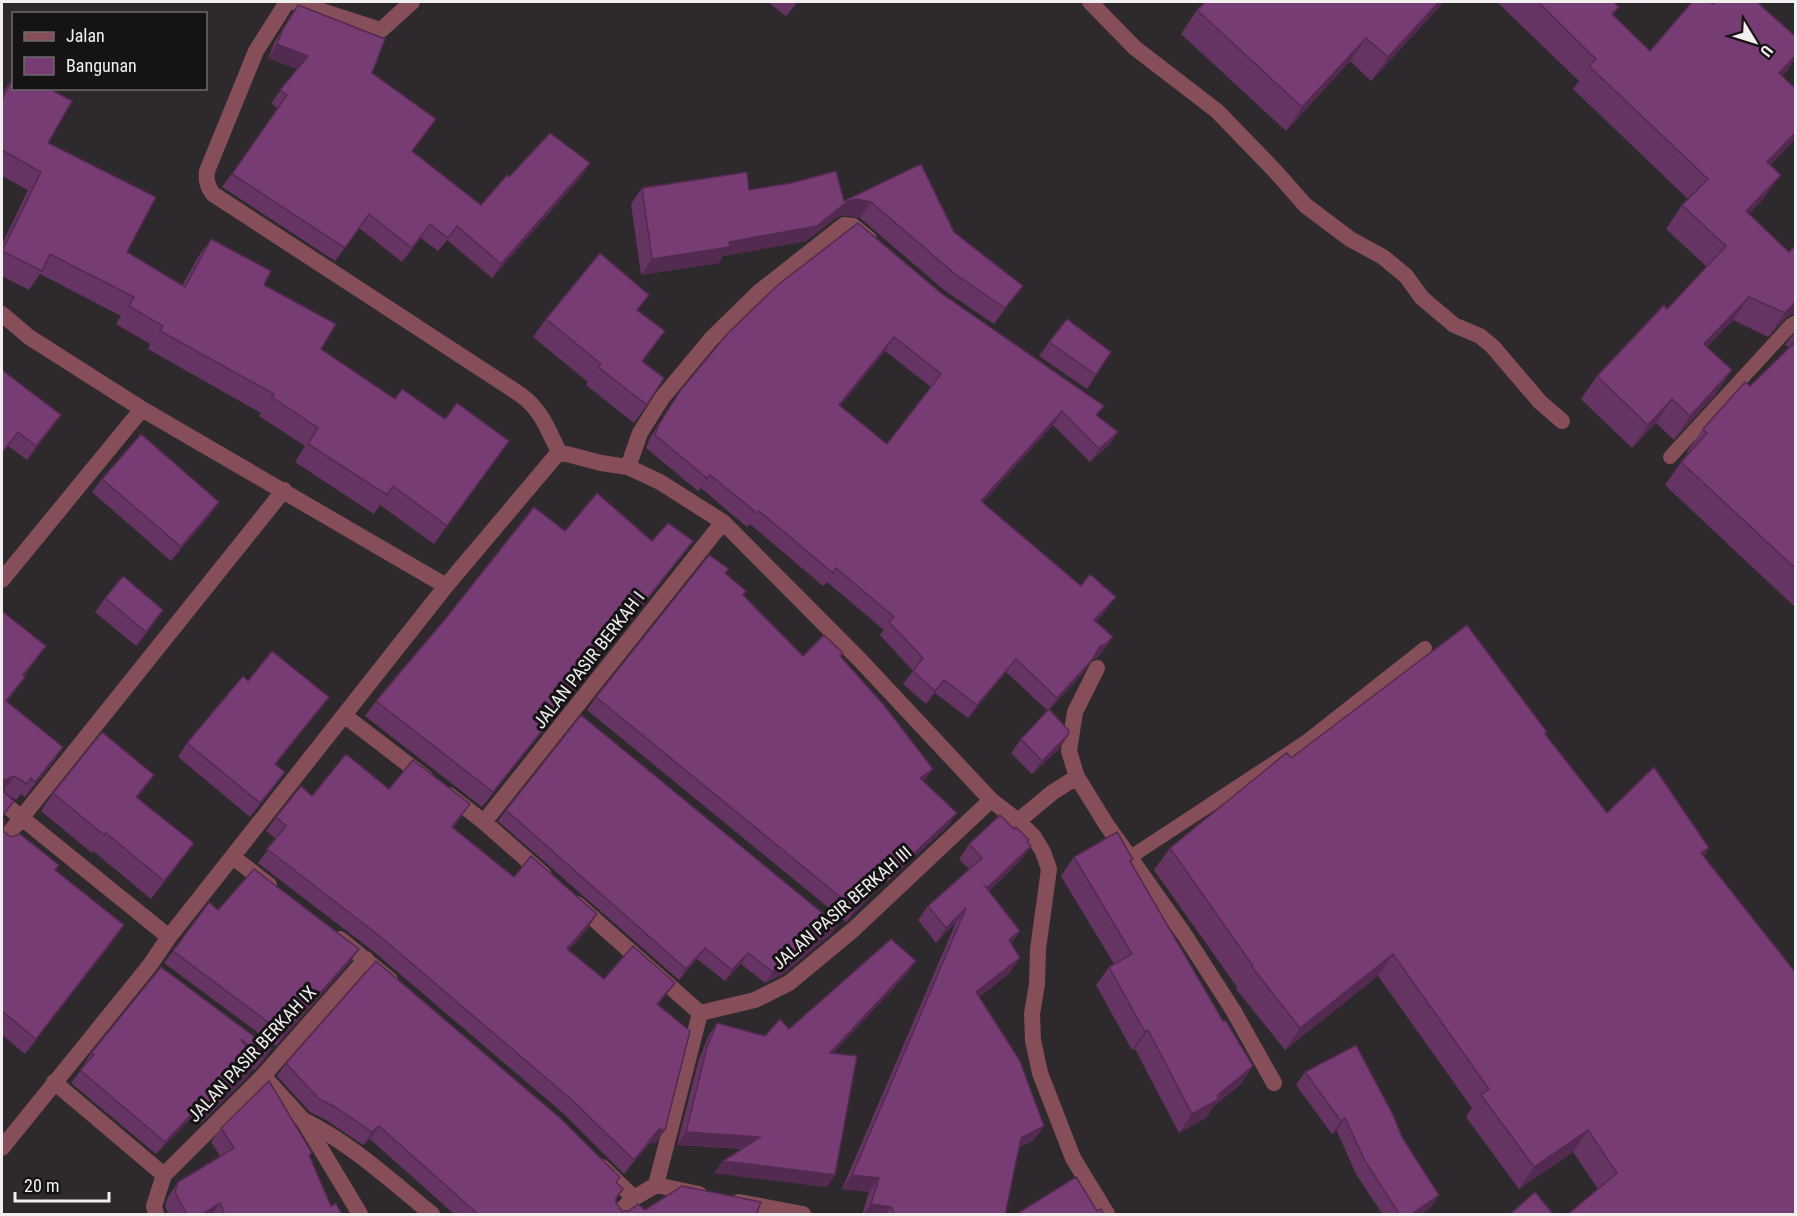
<svg xmlns="http://www.w3.org/2000/svg" width="1797" height="1216" viewBox="0 0 1797 1216" font-family="'Roboto Condensed',sans-serif">
<style>
.lines{fill:none;stroke-linecap:round;stroke-linejoin:round}
.service{stroke:#864e59;stroke-width:14}
.minor{stroke:#864e59;stroke-width:16}
.wall{fill:#663463;fill-rule:evenodd}
.shaded-wall{fill:#532a50}
.building{fill:#773c73;stroke:#532a50;stroke-width:1.5;fill-rule:evenodd}
.labels{text-anchor:middle;stroke-width:6;stroke-linejoin:round;paint-order:stroke}
.street-label{font-size:18px;fill:#f2eff1;stroke:#151314}
</style>
<rect width="100%" height="100%" fill="#2e292c"/>
<g class="lines">
<path class="service" d="M 1670,457 L 1791,325 L 1796,322
M 1129,858 L 1307,741 L 1425,648"/>
<path class="minor" d="M 287,2 L 256,51 L 207,171 C 206,180 207,186 213,194 L 521,395 C 542,411 547,428 559,452
M 294,2 L 381,30 L 412,2
M 1090,2 L 1135,48 L 1217,111 L 1276,172 L 1305,205 L 1350,239 L 1383,257 L 1406,276 L 1422,298 L 1454,325 L 1480,336 L 1493,347 L 1540,402 L 1562,421
M 2,314 L 29,337 L 142,409 L 446,586
M 628,467 L 640,433 L 662,398 L 711,339 L 759,292 L 844,225 L 853,226 L 869,239
M 2,580 L 142,409
M 1097,668 L 1075,712 L 1069,751 L 1077,777 L 1106,824 L 1184,934 L 1233,1010 L 1274,1083
M 345,716 L 426,778
M 449,795 L 484,822 L 544,875
M 2,802 L 169,937
M 1018,821 L 1053,792 L 1077,777
M 484,822 L 723,522
M 2,842 L 284,490
M 234,858 L 269,885
M 577,904 L 700,1013
M 340,939 L 390,980
M 700,1013 L 755,1000 L 789,983 L 854,929 L 991,800
M 263,1076 L 304,1121 L 360,1214
M 54,1082 L 164,1175
M 305,1121 C 352,1144 391,1181 432,1214
M 2,1148 L 150,965 L 169,937 L 446,586 L 559,452 L 601,463 L 628,467 L 660,482 L 723,522 L 861,661 L 991,800 L 1018,821 L 1034,837 L 1043,852 L 1049,869 L 1038,949 L 1037,984 L 1032,1014 L 1033,1040 L 1040,1073 L 1073,1158 L 1107,1214
M 602,1167 L 634,1198
M 656,1185 L 699,1194
M 739,1202 L 803,1214
M 156,1214 L 154,1206 L 164,1175 L 263,1076 L 366,959
M 617,1214 L 634,1198 L 656,1185 L 700,1013"/>
</g>
<path class="wall" d="M 768,2 L 798,2 L 786,16 Z
M 1205,2 L 1443,2 L 1440,6 L 1371,81 L 1350,61 L 1286,131 L 1181,34 L 1197,10 Z
M 1497,2 L 1613,2 L 1619,7 L 1613,15 L 1650,51 L 1788,69 L 1782,76 L 1796,89 L 1796,138 L 1770,165 L 1764,198 L 1749,214 L 1789,252 L 1796,245 L 1796,313 L 1791,314 L 1785,319 L 1768,337 L 1733,320 L 1707,347 L 1716,394 L 1674,440 L 1656,423 L 1632,448 L 1581,399 L 1597,376 L 1667,309 L 1707,267 L 1666,229 L 1682,205 L 1688,199 L 1573,89 L 1579,81 Z
M 298,5 L 372,73 L 412,152 L 481,205 L 509,177 L 590,163 L 581,177 L 492,278 L 447,240 L 438,251 L 421,238 L 402,262 L 359,228 L 335,261 L 222,187 L 278,109 L 271,103 L 297,69 L 268,58 L 274,43 Z
M 14,76 L 14,88 L 48,143 L 127,252 L 182,286 L 198,257 L 211,239 L 264,285 L 321,349 L 395,399 L 445,419 L 509,441 L 434,544 L 380,505 L 374,514 L 295,462 L 305,446 L 259,416 L 261,413 L 148,349 L 150,344 L 116,324 L 121,316 L 40,274 L 29,290 L 2,276 L 2,244 L 28,190 L 2,176 L 2,94 Z
M 921,164 L 954,232 L 1023,286 L 994,324 L 944,290 L 860,218 L 845,215 L 837,217 L 806,241 L 723,256 L 719,263 L 641,275 L 631,204 L 642,188 L 749,190 L 844,201 Z
M 941,293 L 1118,432 L 1109,445 L 1090,462 L 1053,425 L 982,503 L 1081,586 L 1116,597 L 1106,610 L 1096,622 L 1104,650 L 1097,658 L 1093,659 L 1083,673 L 1050,709 L 1068,735 L 1059,749 L 1032,774 L 1011,753 L 1021,739 L 1048,711 L 1006,672 L 968,718 L 935,693 L 926,704 L 903,684 L 913,671 L 880,635 L 884,630 L 827,582 L 823,586 L 750,524 L 747,527 L 701,488 L 698,491 L 646,448 L 650,438 L 680,391 ZM 885,351 L 931,387 L 887,444 L 840,406 Z
M 638,311 L 652,349 L 643,361 L 647,405 L 634,423 L 586,385 L 588,382 L 533,337 L 546,319 Z
M 1796,330 L 1796,608 L 1665,485 L 1681,462 L 1688,454 L 1687,452 L 1703,429 L 1750,386 L 1790,347 L 1785,345 Z
M 1049,342 L 1096,375 L 1087,389 L 1039,356 Z
M 2,370 L 51,429 L 27,460 L 8,446 L 2,454 Z
M 102,479 L 219,502 L 209,516 L 171,561 L 92,492 Z
M 565,531 L 652,541 L 693,541 L 682,556 L 482,807 L 365,716 L 376,701 Z
M 729,569 L 726,573 L 743,595 L 803,656 L 843,653 L 841,657 L 924,781 L 948,826 L 887,882 L 885,881 L 846,922 L 587,710 L 596,697 Z
M 105,598 L 154,624 L 136,646 L 95,612 Z
M 2,611 L 35,662 L 24,676 L 25,677 L 7,702 L 63,747 L 53,762 L 25,797 L 21,794 L 16,800 L 7,794 L 2,818 Z
M 248,681 L 319,710 L 276,764 L 275,786 L 250,817 L 178,757 L 187,743 Z
M 1545,734 L 1607,813 L 1709,848 L 1704,856 L 1796,1215 L 1598,1189 L 1573,1152 L 1519,1189 L 1466,1117 L 1472,1108 L 1378,976 L 1285,1050 L 1236,989 L 1237,987 L 1154,870 L 1170,848 L 1291,758 Z
M 389,789 L 470,804 L 453,828 L 514,877 L 588,928 L 569,950 L 604,979 L 675,983 L 658,1005 L 656,1143 L 650,1143 L 624,1174 L 564,1114 L 373,951 L 258,863 L 276,839 L 266,831 L 276,817 L 312,796 Z
M 53,793 L 141,793 L 137,798 L 181,861 L 151,899 L 93,851 L 92,853 L 41,811 Z
M 506,810 L 837,925 L 830,935 L 783,974 L 765,983 L 741,964 L 725,981 L 697,959 L 679,980 L 498,821 Z
M 2,819 L 3,831 L 55,870 L 113,941 L 25,1054 L 2,1035 Z
M 1027,842 L 1021,860 L 989,891 L 1020,931 L 1011,944 L 1010,973 L 979,997 L 1044,1126 L 1034,1140 L 1019,1148 L 1005,1215 L 862,1215 L 869,1192 L 842,1189 L 956,922 L 936,943 L 918,920 L 928,906 L 969,869 L 959,859 L 969,844 Z
M 1074,857 L 1133,859 L 1131,862 L 1223,1021 L 1253,1066 L 1240,1085 L 1214,1106 L 1206,1118 L 1179,1133 L 1135,1049 L 1132,1050 L 1096,985 L 1109,967 L 1114,964 L 1061,876 Z
M 218,910 L 359,949 L 351,961 L 276,1046 L 164,963 L 173,951 Z
M 161,967 L 271,1049 L 262,1062 L 254,1070 L 253,1069 L 247,1077 L 200,1124 L 194,1115 L 156,1154 L 71,1083 L 84,1066 L 83,1066 L 91,1053 Z
M 908,973 L 833,1053 L 827,1187 L 714,1173 L 723,1161 L 742,1149 L 677,1145 L 699,1059 L 709,1035 L 717,1023 L 765,1036 L 789,1029 Z
M 286,1063 L 620,1177 L 616,1182 L 623,1189 L 616,1200 L 616,1203 L 622,1211 L 645,1210 L 756,1215 L 455,1215 L 370,1139 L 363,1145 L 326,1120 L 310,1112 L 277,1076 Z
M 1305,1072 L 1403,1139 L 1439,1195 L 1430,1208 L 1420,1215 L 1383,1215 L 1356,1174 L 1337,1131 L 1332,1134 L 1296,1085 Z
M 221,1128 L 312,1153 L 309,1157 L 331,1206 L 342,1215 L 169,1215 L 165,1206 L 168,1197 L 178,1182 L 220,1156 L 211,1142 Z"/>
<path class="shaded-wall" d="M 797,2 L 798,2 L 786,16 Z
M 1439,2 L 1443,2 L 1440,6 L 1371,81 L 1388,57 Z
M 1366,38 L 1350,61 L 1286,131 L 1302,107 Z
M 277,44 L 308,56 L 298,69 L 268,58 Z
M 1796,55 L 1796,58 L 1788,69 L 1762,97 L 1779,73 Z
M 1796,132 L 1796,138 L 1751,186 L 1767,162 Z
M 590,163 L 581,177 L 492,278 L 501,264 Z
M 1781,175 L 1764,198 L 1730,234 L 1746,211 Z
M 856,199 L 871,202 L 860,218 L 845,215 L 837,217 L 806,241 L 723,256 L 719,263 L 641,275 L 652,259 L 729,242 Z
M 430,224 L 421,238 L 402,262 L 412,248 Z
M 1023,286 L 1012,301 L 994,324 L 1005,308 Z
M 1749,297 L 1733,320 L 1688,367 L 1704,344 Z
M 1796,301 L 1796,313 L 1791,314 L 1785,319 L 1768,337 L 1785,313 Z
M 894,337 L 885,351 L 830,418 L 839,405 Z
M 1732,370 L 1716,394 L 1674,440 L 1690,416 Z
M 1672,399 L 1656,423 L 1632,448 L 1648,425 Z
M 1062,411 L 1053,425 L 971,515 L 981,501 Z
M 61,415 L 51,429 L 27,460 L 36,446 Z
M 1118,432 L 1109,445 L 1090,462 L 1099,449 Z
M 710,475 L 701,488 L 698,491 L 707,478 Z
M 219,502 L 209,516 L 171,561 L 181,547 Z
M 693,541 L 682,556 L 482,807 L 493,792 Z
M 1116,597 L 1106,610 L 1085,634 L 1094,620 Z
M 163,610 L 154,624 L 136,646 L 146,632 Z
M 1113,637 L 1104,650 L 1097,658 L 1091,660 L 1100,646 Z
M 46,646 L 35,662 L 12,690 L 23,675 Z
M 1016,659 L 1006,672 L 968,718 L 977,705 Z
M 1092,660 L 1083,673 L 1048,711 L 1057,698 Z
M 944,680 L 935,693 L 926,704 L 935,691 Z
M 329,697 L 319,710 L 265,778 L 275,764 Z
M 1068,735 L 1059,749 L 1032,774 L 1042,761 Z
M 63,747 L 53,762 L 25,797 L 35,782 Z
M 933,769 L 924,781 L 920,778 Z
M 285,772 L 275,786 L 250,817 L 260,803 Z
M 154,775 L 141,793 L 123,814 L 136,797 Z
M 14,776 L 3,792 L 4,780 Z
M 957,813 L 948,826 L 887,882 L 896,870 Z
M 194,843 L 181,861 L 151,899 L 164,881 Z
M 1031,846 L 1021,860 L 978,901 L 985,886 Z
M 1709,848 L 1694,870 L 1701,853 Z
M 894,868 L 885,881 L 846,922 L 855,909 Z
M 966,908 L 956,922 L 936,943 L 946,928 Z
M 597,914 L 588,928 L 558,962 L 567,949 Z
M 124,925 L 113,941 L 25,1054 L 36,1039 Z
M 837,925 L 830,935 L 783,974 L 765,983 L 773,972 Z
M 1020,931 L 1010,945 L 1009,940 Z
M 705,948 L 697,959 L 679,980 L 686,969 Z
M 359,949 L 351,961 L 276,1046 L 284,1034 Z
M 748,953 L 741,964 L 725,981 L 732,970 Z
M 1393,954 L 1378,976 L 1285,1050 L 1300,1028 Z
M 1020,958 L 1010,973 L 966,1006 L 976,992 Z
M 916,961 L 908,973 L 822,1065 L 830,1053 Z
M 675,983 L 665,996 L 648,1017 L 657,1004 Z
M 1148,1030 L 1135,1049 L 1132,1050 L 1145,1032 Z
M 271,1049 L 262,1062 L 254,1070 L 263,1057 Z
M 256,1064 L 247,1077 L 200,1124 L 209,1112 Z
M 1253,1066 L 1240,1085 L 1214,1106 L 1206,1118 L 1179,1133 L 1192,1114 Z
M 203,1102 L 194,1115 L 156,1154 L 165,1142 Z
M 1345,1118 L 1337,1131 L 1332,1134 L 1341,1121 Z
M 379,1126 L 370,1139 L 363,1145 L 372,1132 Z
M 1044,1126 L 1034,1140 L 1011,1152 L 1021,1138 Z
M 659,1129 L 665,1130 L 656,1143 L 650,1143 L 624,1174 L 634,1160 Z
M 1588,1130 L 1573,1152 L 1519,1189 L 1534,1167 Z
M 686,1132 L 760,1137 L 752,1149 L 677,1145 Z
M 723,1161 L 835,1175 L 827,1187 L 714,1173 Z
M 852,1175 L 879,1178 L 869,1192 L 842,1189 Z
M 1439,1195 L 1430,1208 L 1420,1215 L 1410,1215 Z
M 220,1203 L 212,1215 L 201,1215 Z
M 871,1204 L 891,1207 L 885,1215 L 863,1215 Z"/>
<path class="building" d="M 1205,2 L 1439,2 L 1388,57 L 1366,38 L 1302,107 L 1197,10 Z
M 1538,2 L 1613,2 L 1619,7 L 1612,14 L 1650,51 L 1692,2 L 1710,2 L 1713,4 L 1716,2 L 1757,2 L 1796,37 L 1796,55 L 1779,73 L 1796,89 L 1796,132 L 1767,162 L 1781,175 L 1746,211 L 1789,252 L 1796,245 L 1796,301 L 1785,313 L 1749,297 L 1704,344 L 1732,370 L 1690,416 L 1672,399 L 1648,425 L 1597,376 L 1664,305 L 1667,309 L 1726,246 L 1682,205 L 1708,179 L 1589,66 L 1596,59 Z
M 298,5 L 385,39 L 372,73 L 436,119 L 412,151 L 481,205 L 507,175 L 509,177 L 550,133 L 590,163 L 501,264 L 457,226 L 448,238 L 430,224 L 412,248 L 369,214 L 345,248 L 232,174 L 287,95 L 280,90 L 308,56 L 277,44 L 283,29 Z
M 14,77 L 14,88 L 48,88 L 72,101 L 48,143 L 156,197 L 127,252 L 185,287 L 211,239 L 271,271 L 264,285 L 336,324 L 321,349 L 395,399 L 402,389 L 445,419 L 457,403 L 509,441 L 447,526 L 393,486 L 387,495 L 308,444 L 318,428 L 272,397 L 274,394 L 160,331 L 163,326 L 129,306 L 134,297 L 50,254 L 42,271 L 2,251 L 41,172 L 2,150 L 2,99 Z
M 921,164 L 954,232 L 1023,286 L 1005,308 L 955,274 L 871,202 L 856,199 L 848,201 L 817,226 L 729,242 L 730,247 L 652,259 L 642,188 L 747,172 L 749,190 L 791,183 L 836,171 L 844,201 Z
M 858,223 L 941,293 L 1104,406 L 1096,415 L 1118,432 L 1099,449 L 1062,411 L 981,501 L 1081,586 L 1090,574 L 1116,597 L 1094,620 L 1113,637 L 1106,644 L 1100,646 L 1092,660 L 1057,698 L 1016,659 L 977,705 L 944,680 L 935,691 L 913,671 L 923,658 L 889,622 L 894,617 L 836,568 L 833,573 L 759,511 L 757,513 L 710,475 L 707,478 L 655,435 L 659,424 L 680,391 L 728,333 L 779,284 ZM 894,337 L 941,374 L 887,444 L 839,405 Z
M 600,253 L 649,295 L 637,310 L 665,331 L 642,361 L 664,378 L 647,405 L 598,367 L 601,364 L 546,319 Z
M 1067,319 L 1111,352 L 1096,375 L 1049,342 Z
M 1796,341 L 1796,569 L 1681,462 L 1707,433 L 1703,429 L 1745,382 L 1750,386 Z
M 2,370 L 61,415 L 36,446 L 18,432 L 2,453 Z
M 141,434 L 219,502 L 181,547 L 102,479 Z
M 597,493 L 652,541 L 668,523 L 693,541 L 493,792 L 376,701 L 446,618 L 534,507 L 565,531 Z
M 709,555 L 729,569 L 725,573 L 746,591 L 743,595 L 803,656 L 824,635 L 843,653 L 840,656 L 884,705 L 933,769 L 920,778 L 957,813 L 896,870 L 894,868 L 855,909 L 596,697 Z
M 123,576 L 163,610 L 146,632 L 105,598 Z
M 2,611 L 46,646 L 23,675 L 25,677 L 6,701 L 63,747 L 35,782 L 31,778 L 27,784 L 14,776 L 4,780 L 3,791 L 14,801 L 2,816 Z
M 1467,625 L 1547,732 L 1545,734 L 1607,813 L 1654,767 L 1709,848 L 1701,853 L 1796,973 L 1796,1215 L 1567,1215 L 1617,1173 L 1588,1130 L 1534,1167 L 1481,1095 L 1489,1089 L 1393,954 L 1300,1028 L 1252,967 L 1253,966 L 1170,848 L 1285,754 L 1287,753 L 1291,758 Z
M 272,651 L 329,697 L 275,764 L 285,772 L 260,803 L 187,743 L 243,676 L 248,681 Z
M 1049,709 L 1069,731 L 1068,735 L 1042,761 L 1021,739 Z
M 581,715 L 837,925 L 791,963 L 773,972 L 748,953 L 732,970 L 705,948 L 686,969 L 506,810 Z
M 102,732 L 154,775 L 136,797 L 194,843 L 164,881 L 106,833 L 104,835 L 53,793 Z
M 346,754 L 389,789 L 413,760 L 470,804 L 452,827 L 514,877 L 531,856 L 597,914 L 567,949 L 604,979 L 633,946 L 675,983 L 657,1004 L 690,1031 L 665,1130 L 659,1129 L 634,1160 L 573,1101 L 382,938 L 267,849 L 286,826 L 276,817 L 301,786 L 312,796 Z
M 1000,815 L 1014,829 L 1016,827 L 1029,840 L 1027,842 L 1031,846 L 988,887 L 985,886 L 1020,931 L 1009,940 L 1020,958 L 976,992 L 1020,1061 L 1044,1126 L 1021,1138 L 1005,1215 L 895,1215 L 891,1207 L 871,1204 L 879,1178 L 852,1175 L 966,908 L 946,928 L 928,906 L 982,858 L 969,844 Z
M 2,819 L 4,821 L 3,831 L 11,837 L 20,834 L 59,865 L 55,870 L 124,925 L 36,1039 L 2,1011 Z
M 1117,832 L 1133,859 L 1130,861 L 1223,1021 L 1226,1021 L 1253,1066 L 1217,1096 L 1219,1099 L 1192,1114 L 1148,1030 L 1145,1032 L 1109,967 L 1132,954 L 1074,857 Z
M 254,869 L 359,949 L 284,1034 L 173,951 L 209,902 L 218,910 Z
M 891,939 L 916,961 L 830,1053 L 857,1056 L 835,1175 L 723,1161 L 760,1137 L 686,1132 L 707,1047 L 717,1023 L 765,1036 L 780,1019 L 789,1029 Z
M 376,961 L 559,1117 L 620,1177 L 616,1182 L 623,1189 L 616,1198 L 616,1203 L 622,1211 L 629,1211 L 638,1204 L 645,1210 L 682,1186 L 761,1202 L 756,1215 L 479,1215 L 379,1126 L 372,1132 L 335,1107 L 319,1099 L 286,1063 Z
M 161,967 L 271,1049 L 263,1057 L 241,1039 L 256,1064 L 209,1112 L 203,1102 L 165,1142 L 80,1070 L 94,1055 L 91,1053 Z
M 1356,1045 L 1393,1115 L 1403,1139 L 1439,1195 L 1410,1215 L 1400,1215 L 1365,1161 L 1345,1118 L 1341,1121 L 1305,1072 Z
M 269,1081 L 312,1153 L 309,1155 L 331,1206 L 336,1203 L 342,1215 L 225,1215 L 220,1203 L 201,1215 L 187,1215 L 175,1192 L 178,1182 L 234,1148 L 221,1128 Z
M 1076,1177 L 1097,1211 L 1101,1209 L 1104,1215 L 1015,1215 Z
M 1535,1192 L 1554,1215 L 1509,1215 Z"/>
<g class="labels">
<g class="street-label">
<text transform="translate(589 660) rotate(-52)" y="6">JALAN PASIR BERKAH I</text>
<text transform="translate(842 908) rotate(-41)" y="6">JALAN PASIR BERKAH III</text>
<text transform="translate(252 1054) rotate(-47)" y="6">JALAN PASIR BERKAH IX</text>
</g>
</g>
<rect width="1797" height="1216" fill="none" stroke="#f2eff1" stroke-width="6"/>
<rect x="12" y="12" width="195" height="78" fill="#151314" stroke="#6d6b6c" stroke-width="1.5"/>
<rect x="24" y="32" width="30" height="9" fill="#864e59" stroke="#6d6b6c" stroke-width="1.5"/>
<text x="66" y="42" font-size="18" fill="#f2eff1">Jalan</text>
<rect x="24" y="57" width="30" height="18" fill="#773c73" stroke="#6d6b6c" stroke-width="1.5"/>
<text x="66" y="72" font-size="18" fill="#f2eff1">Bangunan</text>
<g transform="translate(1755 42) rotate(128)" stroke="#151314" stroke-width="4.5" paint-order="stroke">
<path d="M0-4.5L10 22L0 15L-10 22Z" fill="#f2eff1"/>
<text y="-9" font-size="16" font-weight="bold" text-anchor="middle" fill="#f2eff1">U</text>
</g>
<path d="M15 1192v9h94v-9" fill="none" stroke="#f2eff1" stroke-width="3"/>
<text x="24" y="1192" font-size="18" fill="#f2eff1" stroke="#151314" stroke-width="4.5" paint-order="stroke">20 m</text>
</svg>
